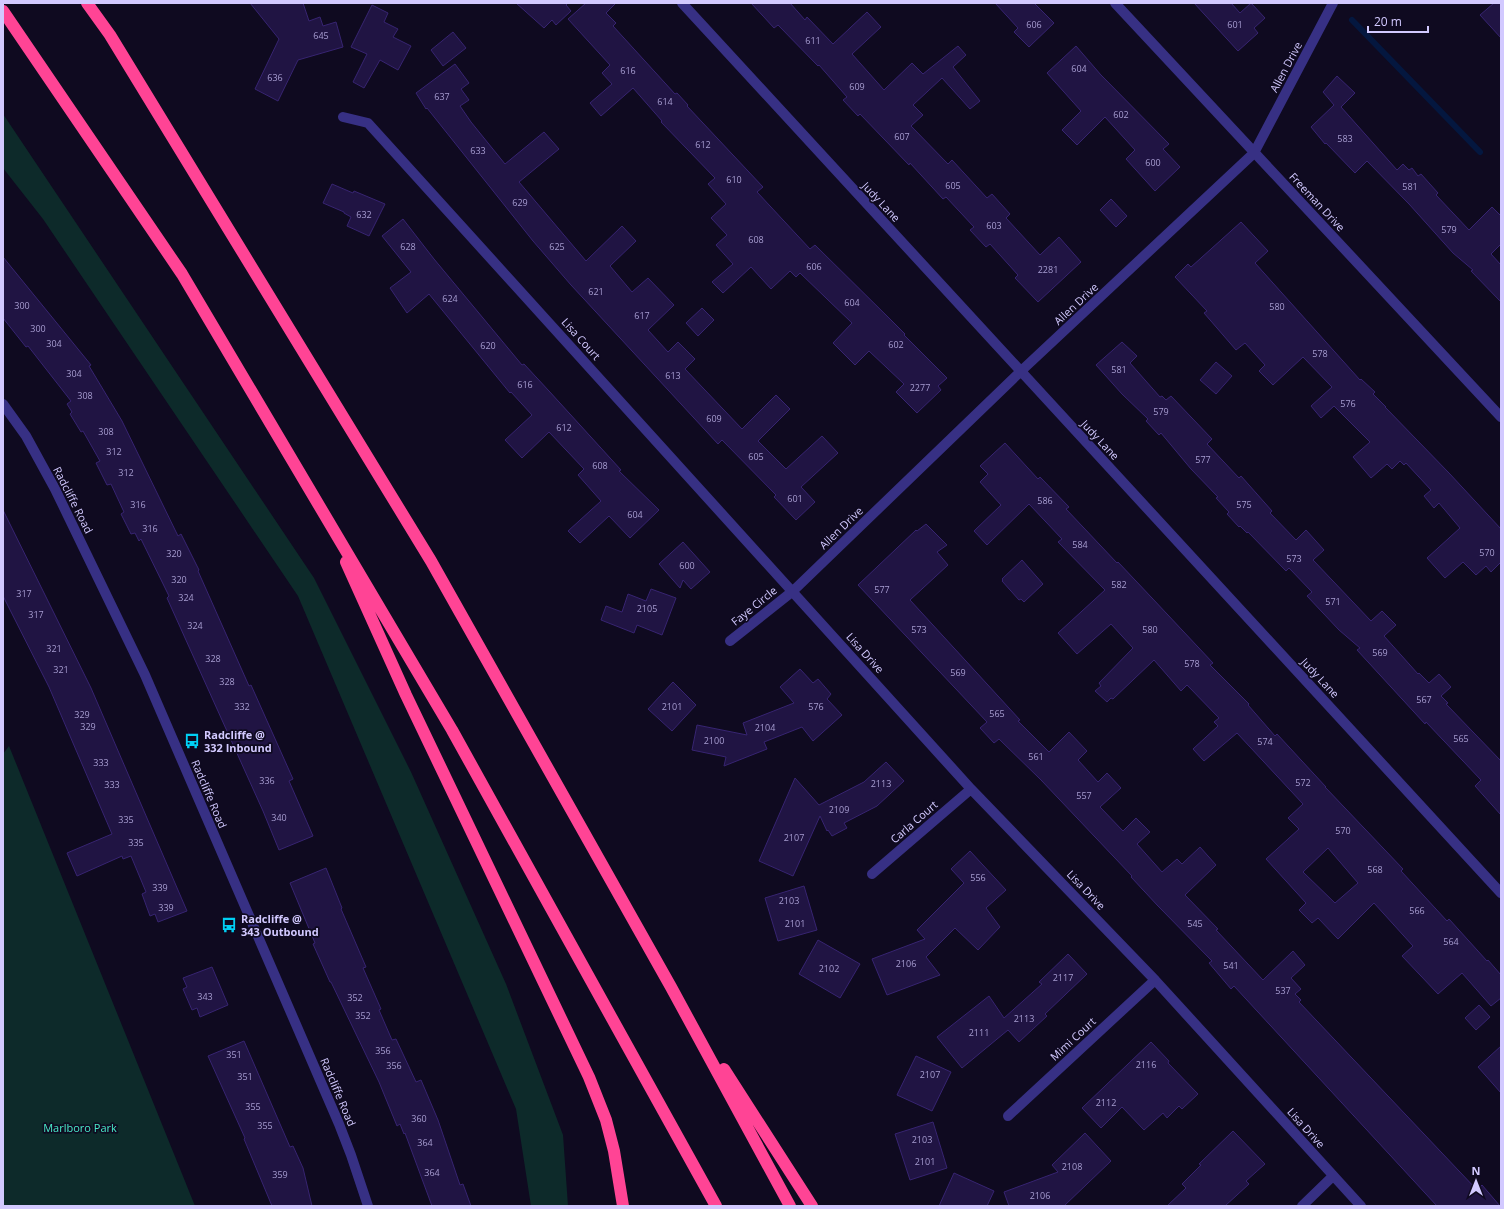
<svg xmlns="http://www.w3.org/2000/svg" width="1504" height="1209" viewBox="0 0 1504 1209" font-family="'Open Sans',sans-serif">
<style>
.green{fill:#0d2a2a}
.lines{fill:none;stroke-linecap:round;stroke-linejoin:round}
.stream{stroke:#04173f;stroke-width:6}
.building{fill:#201443;stroke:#372471;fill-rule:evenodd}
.minor{stroke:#373084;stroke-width:10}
.motorway{stroke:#ff4495;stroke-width:12}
.labels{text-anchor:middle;stroke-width:3.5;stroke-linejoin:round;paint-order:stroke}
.number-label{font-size:9px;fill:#a69cd0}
.street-label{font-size:11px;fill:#d2c9ff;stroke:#0f0a20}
.poi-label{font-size:11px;font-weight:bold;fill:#d2c9ff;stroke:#0f0a20;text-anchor:start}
.park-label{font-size:11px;fill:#49ebca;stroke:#0f0a20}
</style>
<rect width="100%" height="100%" fill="#0f0a20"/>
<path class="green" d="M 3,114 L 314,578 L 411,772 L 506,984 L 563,1135 L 568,1206 L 531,1206 L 516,1109 L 298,596 L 43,219 L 3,168 Z
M 9,746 L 195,1206 L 3,1206 L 3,754 Z"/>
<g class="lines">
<path class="stream" d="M 1352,20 L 1480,152"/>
</g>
<path class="building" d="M 250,3 L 303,3 L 309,21 L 320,17 L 323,26 L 336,22 L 343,47 L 298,60 L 278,101 L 255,89 L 279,39 Z
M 516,3 L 568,3 L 566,5 L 571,11 L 556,25 L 552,20 L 544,28 Z
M 586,3 L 616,3 L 606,13 L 616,23 L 613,26 L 675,94 L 677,93 L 688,105 L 687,106 L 763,187 L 757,192 L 810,249 L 815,245 L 891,320 L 905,334 L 904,335 L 947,378 L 938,386 L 941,390 L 917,413 L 896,392 L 904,384 L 869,351 L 855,365 L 833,343 L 852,323 L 800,273 L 796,277 L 790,271 L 771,289 L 751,267 L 723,293 L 712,282 L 733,264 L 716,245 L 727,235 L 711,218 L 726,204 L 708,184 L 715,178 L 661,122 L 662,121 L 633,88 L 601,116 L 590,103 L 612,84 L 602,73 L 610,65 L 568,19 Z
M 751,3 L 790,3 L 805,20 L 807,17 L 833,44 L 867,12 L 881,27 L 852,54 L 884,90 L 912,63 L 923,74 L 958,46 L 966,55 L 953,67 L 980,101 L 970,109 L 942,78 L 913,105 L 923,115 L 911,126 L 948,164 L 952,160 L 987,198 L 992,194 L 1010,214 L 1006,218 L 1040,255 L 1059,237 L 1081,262 L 1038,302 L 1015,278 L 1018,275 L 990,244 L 986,247 L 970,230 L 974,227 L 946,197 L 943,199 L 910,163 L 909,165 L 860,114 L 858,116 L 843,100 L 847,97 L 819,65 L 818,66 L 778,25 L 774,28 Z
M 995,3 L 1034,3 L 1054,23 L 1029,47 L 1014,32 L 1018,28 Z
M 1194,3 L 1231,3 L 1240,13 L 1251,3 L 1265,18 L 1254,28 L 1258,33 L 1238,51 Z
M 1494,3 L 1501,3 L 1501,38 L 1480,15 Z
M 372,5 L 388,13 L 384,22 L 398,29 L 393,37 L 411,46 L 398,70 L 380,60 L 364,88 L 353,82 L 367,54 L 351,47 Z
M 453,32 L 466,48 L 443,66 L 431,50 Z
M 1076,46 L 1101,75 L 1169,144 L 1163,149 L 1180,167 L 1155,191 L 1126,159 L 1135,150 L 1105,117 L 1077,145 L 1062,130 L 1081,111 L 1047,73 Z
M 455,64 L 469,83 L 461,89 L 469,100 L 460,106 L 471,122 L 505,164 L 544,132 L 559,149 L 519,182 L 586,261 L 622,226 L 636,241 L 610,266 L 632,292 L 648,278 L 674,305 L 648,330 L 668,352 L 678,342 L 695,359 L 685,369 L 742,429 L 776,395 L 790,409 L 758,441 L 786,469 L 822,436 L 838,453 L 801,487 L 815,502 L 796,520 L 774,497 L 776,495 L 722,440 L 718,444 L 571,285 L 533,241 L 427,108 L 426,109 L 416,93 Z
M 1337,76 L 1355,93 L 1341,107 L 1397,170 L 1403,164 L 1409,170 L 1412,168 L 1418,176 L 1421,174 L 1438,193 L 1436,195 L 1469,230 L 1492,207 L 1501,216 L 1501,244 L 1491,254 L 1501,265 L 1501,302 L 1471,271 L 1473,270 L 1453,253 L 1409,204 L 1367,161 L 1355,173 L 1326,143 L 1325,144 L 1311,127 L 1334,105 L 1323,92 Z
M 332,184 L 353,193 L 354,191 L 385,204 L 369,236 L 347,226 L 351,217 L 344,213 L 344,212 L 323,203 Z
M 1111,199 L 1127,216 L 1116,227 L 1100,210 Z
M 403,219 L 434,259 L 522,365 L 524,364 L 549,391 L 621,470 L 619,471 L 659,510 L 630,538 L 609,516 L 580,543 L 568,531 L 601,501 L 578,475 L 584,469 L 549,432 L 522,458 L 505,440 L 532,415 L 511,392 L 510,393 L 429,294 L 407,313 L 390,288 L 411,272 L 382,236 Z
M 1241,222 L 1268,251 L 1255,263 L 1360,380 L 1361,379 L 1375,392 L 1373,394 L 1386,407 L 1385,407 L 1449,473 L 1501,529 L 1501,562 L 1491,572 L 1486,566 L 1476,575 L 1463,562 L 1445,578 L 1427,558 L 1460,528 L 1439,503 L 1434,508 L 1424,496 L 1431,490 L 1406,463 L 1404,465 L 1400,461 L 1392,469 L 1387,464 L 1371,478 L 1353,457 L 1370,442 L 1334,406 L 1321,418 L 1311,406 L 1332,387 L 1303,357 L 1273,385 L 1259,371 L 1265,365 L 1245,343 L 1236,350 L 1204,313 L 1207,311 L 1175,277 L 1188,264 L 1191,267 Z
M 3,257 L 91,365 L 89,366 L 122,421 L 178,536 L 181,534 L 199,570 L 198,571 L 249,686 L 251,685 L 293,779 L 289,781 L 313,836 L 279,850 L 263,811 L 167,598 L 169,596 L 141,539 L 139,541 L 135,533 L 131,534 L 121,514 L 124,512 L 111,484 L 107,485 L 96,463 L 100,461 L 83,431 L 81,432 L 70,414 L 72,412 L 67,404 L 71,401 L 28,346 L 26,347 L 3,318 Z
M 702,308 L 714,320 L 698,336 L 686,323 Z
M 1122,342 L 1137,356 L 1130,363 L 1160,397 L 1162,396 L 1166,400 L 1171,396 L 1212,439 L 1207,444 L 1239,478 L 1241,476 L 1272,511 L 1270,513 L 1296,540 L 1306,530 L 1324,550 L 1313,560 L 1371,621 L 1382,611 L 1396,625 L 1384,636 L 1418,674 L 1419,673 L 1429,683 L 1439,674 L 1451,687 L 1441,696 L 1448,703 L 1446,704 L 1501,761 L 1501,815 L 1475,786 L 1481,780 L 1426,722 L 1425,724 L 1357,650 L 1360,648 L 1339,630 L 1307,596 L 1312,592 L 1289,568 L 1286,571 L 1248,532 L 1247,533 L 1240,526 L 1239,527 L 1227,514 L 1229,512 L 1216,498 L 1218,497 L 1191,469 L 1161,433 L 1159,435 L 1146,421 L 1148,419 L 1122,394 L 1096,365 Z
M 1216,362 L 1232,376 L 1216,394 L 1200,380 Z
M 1005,443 L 1038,479 L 1040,477 L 1069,507 L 1066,509 L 1117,563 L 1118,562 L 1152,598 L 1213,663 L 1210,665 L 1249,704 L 1248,705 L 1275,736 L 1277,734 L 1326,787 L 1325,787 L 1403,869 L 1401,871 L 1447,921 L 1449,919 L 1487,961 L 1488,960 L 1501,975 L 1501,998 L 1491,1006 L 1462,973 L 1438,994 L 1402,956 L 1413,946 L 1374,903 L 1338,939 L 1318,918 L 1312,923 L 1299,910 L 1306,903 L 1266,859 L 1299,829 L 1288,818 L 1303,804 L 1237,733 L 1204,761 L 1193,749 L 1218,726 L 1214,722 L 1219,718 L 1187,685 L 1181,691 L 1154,660 L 1113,699 L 1111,698 L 1107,702 L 1095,691 L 1101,686 L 1099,683 L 1133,648 L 1111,624 L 1077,654 L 1058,633 L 1105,590 L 1058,542 L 1062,539 L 1029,504 L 987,545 L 974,531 L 1001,505 L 980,482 L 988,474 L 980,466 ZM 1328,848 L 1358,883 L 1335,903 L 1303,872 Z
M 3,510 L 91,688 L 187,911 L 158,922 L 155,914 L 150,916 L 142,894 L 146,892 L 131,856 L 123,859 L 122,856 L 77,876 L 67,853 L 112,834 L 49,687 L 3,596 Z
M 926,524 L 947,545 L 937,552 L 948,565 L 910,600 L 1020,720 L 1018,721 L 1049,752 L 1069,732 L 1087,751 L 1078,760 L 1098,782 L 1107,773 L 1121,788 L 1100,807 L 1123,831 L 1136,818 L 1150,832 L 1137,844 L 1162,872 L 1177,859 L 1182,864 L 1200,847 L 1216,865 L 1185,895 L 1218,929 L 1216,930 L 1263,980 L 1293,951 L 1305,965 L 1291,978 L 1301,989 L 1295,994 L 1301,1000 L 1299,1002 L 1477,1190 L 1482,1185 L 1500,1206 L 1437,1206 L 1234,986 L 1231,989 L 1209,963 L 1212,961 L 1158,906 L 1131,877 L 1132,876 L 1041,780 L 999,739 L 994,743 L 980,728 L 987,722 L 858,585 L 916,530 L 917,531 Z
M 683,542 L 710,572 L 691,589 L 683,580 L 680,588 L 659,564 Z
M 1022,560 L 1043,584 L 1024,602 L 1021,599 L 1019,600 L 1002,581 L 1003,580 L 1002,579 Z
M 651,589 L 676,598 L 662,635 L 637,625 L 634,633 L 601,620 L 606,606 L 622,612 L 628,594 L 646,601 Z
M 800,669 L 813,683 L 818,679 L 831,694 L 827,699 L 842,715 L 813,741 L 802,727 L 764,742 L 767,749 L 724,766 L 726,757 L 692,750 L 697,725 L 747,735 L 743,723 L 794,703 L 780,687 Z
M 673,682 L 696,705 L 672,731 L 648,709 Z
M 886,762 L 904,781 L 877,806 L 844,823 L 847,828 L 832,836 L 828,830 L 827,831 L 820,816 L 793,876 L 759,861 L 795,778 L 819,805 L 864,782 Z
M 970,851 L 1006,890 L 986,908 L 1000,927 L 978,950 L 955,928 L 926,957 L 940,975 L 887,995 L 872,959 L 925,939 L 917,930 L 964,883 L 951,869 Z
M 326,868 L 342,908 L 341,909 L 366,967 L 363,968 L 381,1009 L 379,1010 L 392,1040 L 396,1039 L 416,1082 L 421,1080 L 438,1120 L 460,1185 L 463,1184 L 471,1206 L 432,1206 L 405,1133 L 404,1134 L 400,1124 L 397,1126 L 379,1082 L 331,982 L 330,982 L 313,944 L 315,943 L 290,883 Z
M 804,886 L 817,930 L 778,941 L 765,898 Z
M 818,940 L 860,964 L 840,998 L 799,974 Z
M 1068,954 L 1087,974 L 1045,1014 L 1047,1016 L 1019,1042 L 1008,1030 L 962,1068 L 937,1037 L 989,996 L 1004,1018 L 1042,984 L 1039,982 Z
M 212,967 L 228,1005 L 200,1017 L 197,1008 L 192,1010 L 183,989 L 187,987 L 183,978 Z
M 1479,1005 L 1490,1017 L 1476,1030 L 1465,1018 Z
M 244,1041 L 290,1147 L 293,1146 L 303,1168 L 312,1206 L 272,1206 L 244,1139 L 245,1138 L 208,1056 Z
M 1151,1042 L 1169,1061 L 1168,1063 L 1198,1094 L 1182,1109 L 1179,1106 L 1167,1118 L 1163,1113 L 1144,1130 L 1122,1107 L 1101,1128 L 1082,1108 Z
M 1501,1046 L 1501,1093 L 1478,1067 Z
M 916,1056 L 951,1072 L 932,1111 L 897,1095 Z
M 933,1122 L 947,1168 L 910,1180 L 895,1134 Z
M 1233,1131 L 1265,1164 L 1246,1181 L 1249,1184 L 1225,1206 L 1167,1206 L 1186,1188 L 1182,1184 L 1201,1165 L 1199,1164 Z
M 1085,1133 L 1111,1161 L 1064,1206 L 1009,1206 L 1004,1192 L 1058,1172 L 1052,1165 Z
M 954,1173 L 994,1191 L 987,1206 L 939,1206 Z"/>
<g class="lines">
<path class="minor" d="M 682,3 L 1501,893
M 1115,3 L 1501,417
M 343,117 L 368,123 L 971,789 L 1155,980 L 1361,1206
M 3,404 L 26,436 L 55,489 L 145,675 L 339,1124 L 351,1155 L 368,1206
M 730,641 L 793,591 L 1020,372 L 1254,153 L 1333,3
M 872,874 L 971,789
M 1008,1116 L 1155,980
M 1302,1206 L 1333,1176"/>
<path class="motorway" d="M 87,3 L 110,35 L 431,561 L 671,987 L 790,1206
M 3,11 L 182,274 L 452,730 L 716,1206
M 346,562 L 406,695 L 589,1077 L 606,1120 L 614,1151 L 623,1206
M 724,1069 L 812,1206"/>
</g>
<defs>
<symbol id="bus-bare" viewBox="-9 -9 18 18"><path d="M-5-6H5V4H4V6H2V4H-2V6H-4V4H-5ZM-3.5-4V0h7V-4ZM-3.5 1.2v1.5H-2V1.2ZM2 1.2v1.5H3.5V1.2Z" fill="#00d0f4" stroke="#0f0a20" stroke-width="2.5" paint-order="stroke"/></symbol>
</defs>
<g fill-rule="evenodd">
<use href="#bus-bare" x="181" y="730" width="22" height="22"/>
<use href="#bus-bare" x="218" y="914" width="22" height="22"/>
</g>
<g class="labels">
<g class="number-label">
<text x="1034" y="28">606</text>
<text x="1235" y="28">601</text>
<text x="321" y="39">645</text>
<text x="813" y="44">611</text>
<text x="1079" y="72">604</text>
<text x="628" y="74">616</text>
<text x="275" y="81">636</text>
<text x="857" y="90">609</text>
<text x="442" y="100">637</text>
<text x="665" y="105">614</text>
<text x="1121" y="118">602</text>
<text x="902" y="140">607</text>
<text x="1345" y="142">583</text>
<text x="703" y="148">612</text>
<text x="478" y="154">633</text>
<text x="1153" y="166">600</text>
<text x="734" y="183">610</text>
<text x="953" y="189">605</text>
<text x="1410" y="190">581</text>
<text x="520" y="206">629</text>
<text x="364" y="218">632</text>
<text x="994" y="229">603</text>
<text x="1449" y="233">579</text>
<text x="756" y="243">608</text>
<text x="408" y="250">628</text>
<text x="557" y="250">625</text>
<text x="814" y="270">606</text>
<text x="1048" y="273">2281</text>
<text x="596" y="295">621</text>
<text x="450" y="302">624</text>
<text x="852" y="306">604</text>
<text x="22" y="309">300</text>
<text x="1277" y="310">580</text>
<text x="642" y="319">617</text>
<text x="38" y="332">300</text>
<text x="54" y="347">304</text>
<text x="896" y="348">602</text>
<text x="488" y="349">620</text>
<text x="1320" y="357">578</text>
<text x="1119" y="373">581</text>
<text x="74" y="377">304</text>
<text x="673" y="379">613</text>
<text x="525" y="388">616</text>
<text x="920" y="391">2277</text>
<text x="85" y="399">308</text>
<text x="1348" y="407">576</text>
<text x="1161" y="415">579</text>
<text x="714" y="422">609</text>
<text x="564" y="431">612</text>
<text x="106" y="435">308</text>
<text x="114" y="455">312</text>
<text x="756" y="460">605</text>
<text x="1203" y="463">577</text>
<text x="600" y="469">608</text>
<text x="126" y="476">312</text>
<text x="795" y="502">601</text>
<text x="1045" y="504">586</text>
<text x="138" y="508">316</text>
<text x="1244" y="508">575</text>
<text x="635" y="518">604</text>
<text x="150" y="532">316</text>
<text x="1080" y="548">584</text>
<text x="1487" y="556">570</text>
<text x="174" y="557">320</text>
<text x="1294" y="562">573</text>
<text x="687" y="569">600</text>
<text x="179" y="583">320</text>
<text x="1119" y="588">582</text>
<text x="882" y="593">577</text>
<text x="24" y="597">317</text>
<text x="186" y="601">324</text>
<text x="1333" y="605">571</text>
<text x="647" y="612">2105</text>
<text x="36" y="618">317</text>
<text x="195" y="629">324</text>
<text x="919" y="633">573</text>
<text x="1150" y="633">580</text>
<text x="54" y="652">321</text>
<text x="1380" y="656">569</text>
<text x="213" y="662">328</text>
<text x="1192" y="667">578</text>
<text x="61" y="673">321</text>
<text x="958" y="676">569</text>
<text x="227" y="685">328</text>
<text x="1424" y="703">567</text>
<text x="242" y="710">332</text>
<text x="672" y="710">2101</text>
<text x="816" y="710">576</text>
<text x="997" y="717">565</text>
<text x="82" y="718">329</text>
<text x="88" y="730">329</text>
<text x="765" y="731">2104</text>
<text x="1461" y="742">565</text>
<text x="714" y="744">2100</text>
<text x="1265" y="745">574</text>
<text x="1036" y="760">561</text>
<text x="101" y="766">333</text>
<text x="267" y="784">336</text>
<text x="1303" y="786">572</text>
<text x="881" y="787">2113</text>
<text x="112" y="788">333</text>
<text x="1084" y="799">557</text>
<text x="839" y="813">2109</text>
<text x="279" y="821">340</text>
<text x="126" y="823">335</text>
<text x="1343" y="834">570</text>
<text x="794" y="841">2107</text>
<text x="136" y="846">335</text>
<text x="1375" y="873">568</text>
<text x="978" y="881">556</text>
<text x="160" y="891">339</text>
<text x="789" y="904">2103</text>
<text x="166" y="911">339</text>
<text x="1417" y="914">566</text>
<text x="795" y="927">2101</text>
<text x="1195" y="927">545</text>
<text x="1451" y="945">564</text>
<text x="906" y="967">2106</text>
<text x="1231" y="969">541</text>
<text x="829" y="972">2102</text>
<text x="1063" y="981">2117</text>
<text x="1283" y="994">537</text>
<text x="205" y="1000">343</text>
<text x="355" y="1001">352</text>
<text x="363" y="1019">352</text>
<text x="1024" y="1022">2113</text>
<text x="979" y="1036">2111</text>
<text x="383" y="1054">356</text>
<text x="234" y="1058">351</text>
<text x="1146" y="1068">2116</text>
<text x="394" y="1069">356</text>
<text x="930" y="1078">2107</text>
<text x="245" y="1080">351</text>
<text x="1106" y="1106">2112</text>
<text x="253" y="1110">355</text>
<text x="419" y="1122">360</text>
<text x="265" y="1129">355</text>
<text x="922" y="1143">2103</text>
<text x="425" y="1146">364</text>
<text x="925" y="1165">2101</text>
<text x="1072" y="1170">2108</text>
<text x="432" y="1176">364</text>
<text x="280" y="1178">359</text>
<text x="1040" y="1199">2106</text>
</g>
<g class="street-label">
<text transform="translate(1286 67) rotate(-62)" y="4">Allen Drive</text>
<text transform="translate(881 202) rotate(47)" y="4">Judy Lane</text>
<text transform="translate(1317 202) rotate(47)" y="4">Freeman Drive</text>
<text transform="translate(1076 304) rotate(-43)" y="4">Allen Drive</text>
<text transform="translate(581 339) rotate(48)" y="4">Lisa Court</text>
<text transform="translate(1100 440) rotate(47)" y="4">Judy Lane</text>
<text transform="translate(73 500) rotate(63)" y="4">Radcliffe Road</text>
<text transform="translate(841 528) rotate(-44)" y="4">Allen Drive</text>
<text transform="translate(754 606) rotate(-39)" y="4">Faye Circle</text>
<text transform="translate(865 653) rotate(48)" y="4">Lisa Drive</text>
<text transform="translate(1320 678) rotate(47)" y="4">Judy Lane</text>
<text transform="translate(209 794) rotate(67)" y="4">Radcliffe Road</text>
<text transform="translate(914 822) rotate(-41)" y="4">Carla Court</text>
<text transform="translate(1086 890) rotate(46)" y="4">Lisa Drive</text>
<text transform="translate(1073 1039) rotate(-43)" y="4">Mimi Court</text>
<text transform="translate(338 1092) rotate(67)" y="4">Radcliffe Road</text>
<text transform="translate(1306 1128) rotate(48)" y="4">Lisa Drive</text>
</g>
<g class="poi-label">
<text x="204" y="739">Radcliffe @<tspan x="204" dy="13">332 Inbound</tspan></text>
<text x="241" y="923">Radcliffe @<tspan x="241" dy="13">343 Outbound</tspan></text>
</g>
<g class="park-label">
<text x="80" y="1132">Marlboro Park</text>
</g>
</g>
<rect width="1504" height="1209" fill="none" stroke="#d2c9ff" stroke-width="8"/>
<g transform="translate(1476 1181)" stroke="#0f0a20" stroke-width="3" paint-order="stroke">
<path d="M0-3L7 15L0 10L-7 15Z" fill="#d2c9ff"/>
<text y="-6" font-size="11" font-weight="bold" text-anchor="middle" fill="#d2c9ff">N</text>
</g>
<path d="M1368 26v6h60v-6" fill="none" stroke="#d2c9ff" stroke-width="2"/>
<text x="1374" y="26" font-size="12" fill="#d2c9ff" stroke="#0f0a20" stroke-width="3" paint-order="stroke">20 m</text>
</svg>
